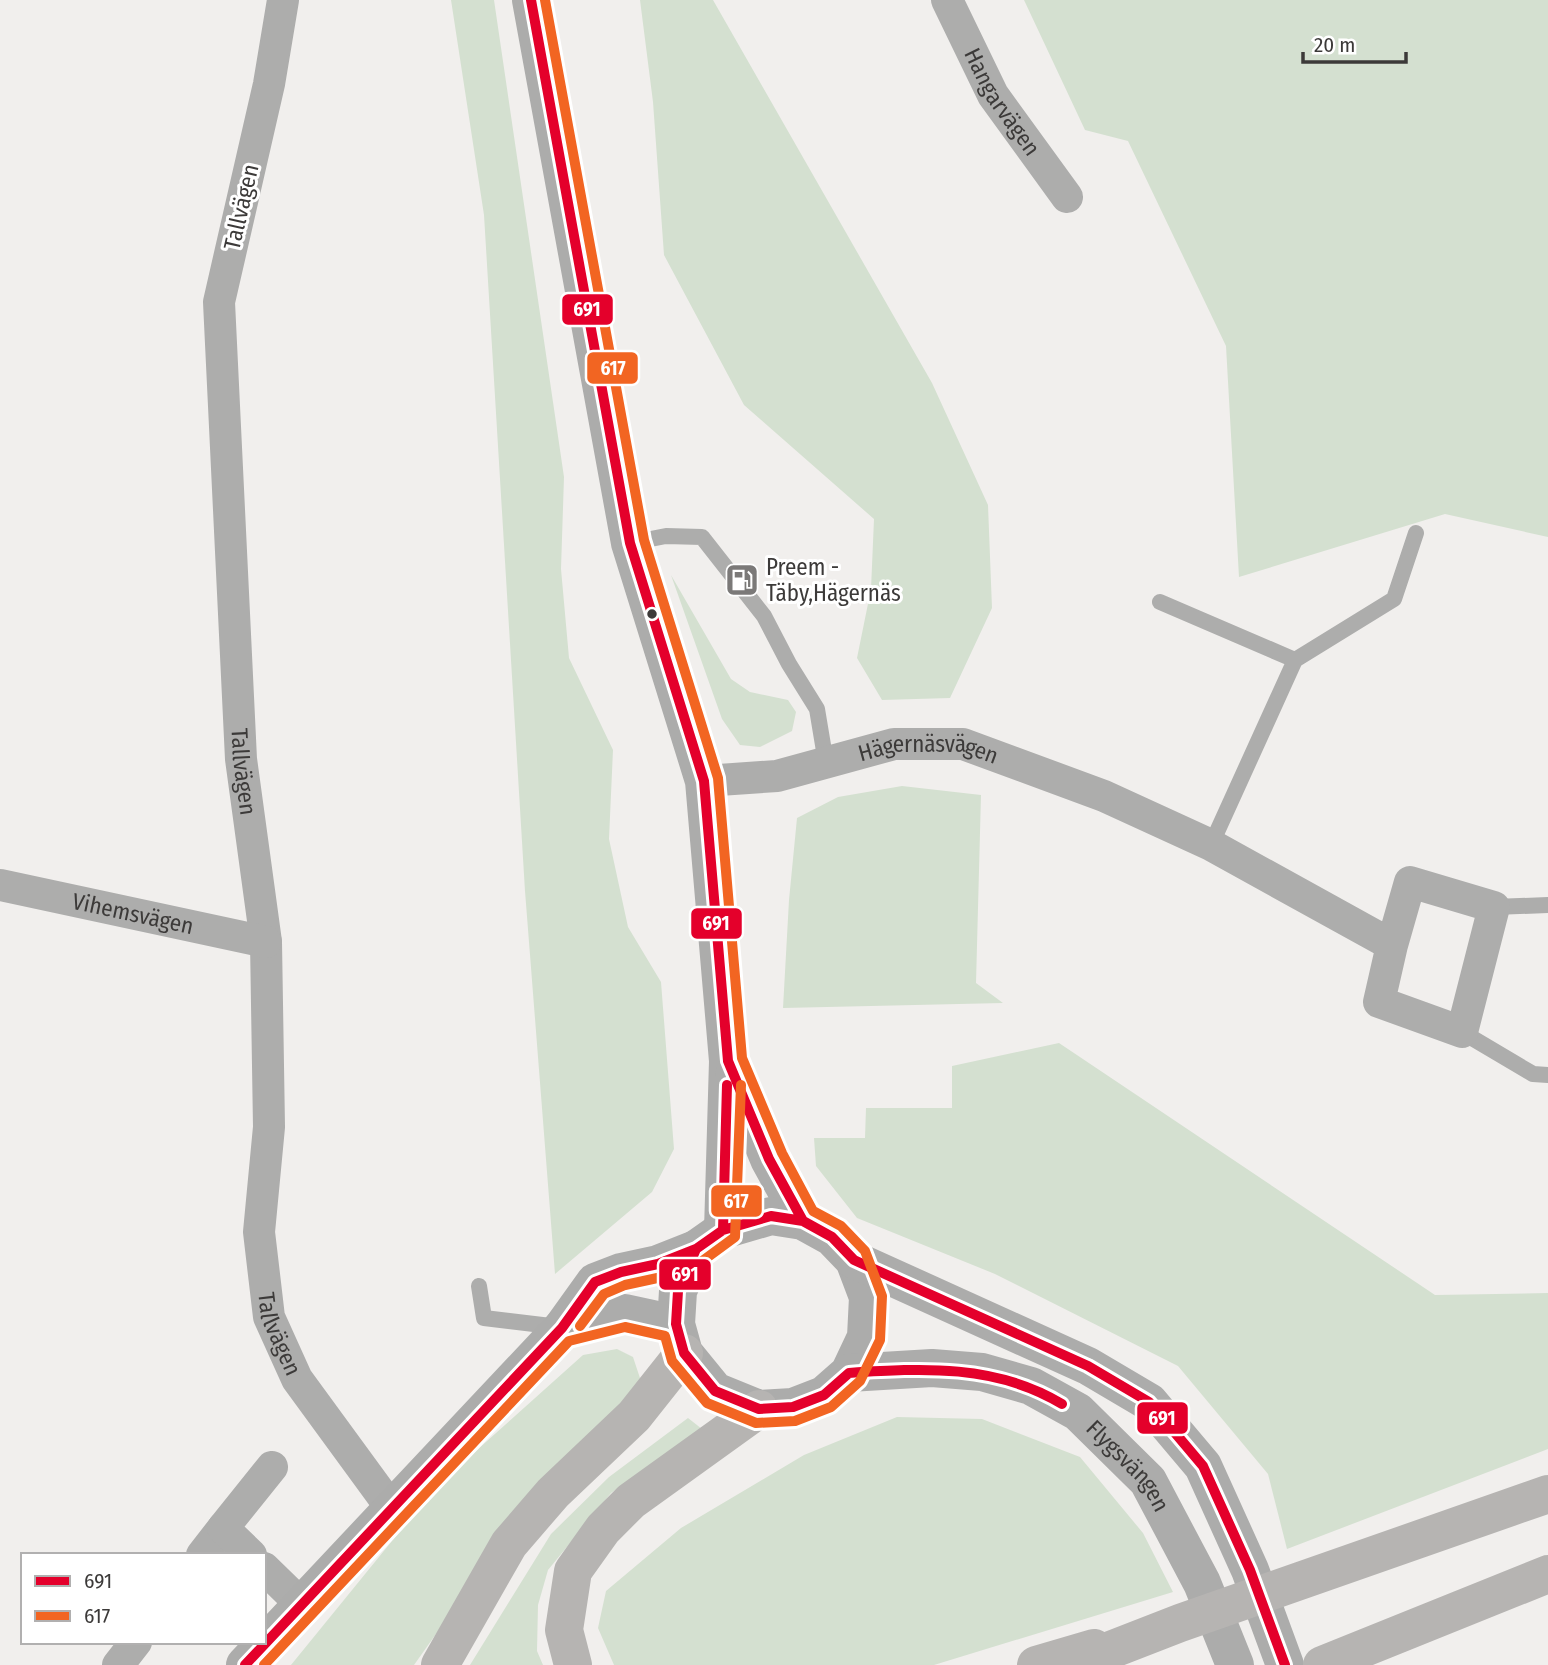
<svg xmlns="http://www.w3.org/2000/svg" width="1548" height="1665" viewBox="0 0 1548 1665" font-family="'Fira Sans Condensed',sans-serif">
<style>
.green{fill:#d4e0d0}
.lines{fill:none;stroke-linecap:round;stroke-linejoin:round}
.lane{stroke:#adadac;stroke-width:16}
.street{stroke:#adadac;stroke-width:32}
.secondary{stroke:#acacab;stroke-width:38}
.highway{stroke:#b6b4b2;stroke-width:38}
.bus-1-casing{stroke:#fff;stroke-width:16}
.bus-2-casing{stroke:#fff;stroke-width:16}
.bus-1{stroke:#e4002b;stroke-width:10}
.bus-2{stroke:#f26522;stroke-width:10}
.bus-dot{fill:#3c3a39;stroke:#fff;stroke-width:2.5}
.labels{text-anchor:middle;stroke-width:6;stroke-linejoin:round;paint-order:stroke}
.street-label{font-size:23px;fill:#3c3a39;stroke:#fff}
.poi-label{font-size:23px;fill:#3c3a39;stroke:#fff;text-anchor:start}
.line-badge{stroke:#fff;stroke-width:2.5}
.badge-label{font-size:19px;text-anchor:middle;font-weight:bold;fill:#fff}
</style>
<rect width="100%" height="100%" fill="#f1efed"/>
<path class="green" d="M 451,0 L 494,0 L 564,477 L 561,569 L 569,658 L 613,750 L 609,839 L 628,927 L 661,982 L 674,1149 L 652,1192 L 555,1274 L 525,891 L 484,215 Z
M 640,0 L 713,0 L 932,383 L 988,505 L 992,608 L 950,698 L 882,700 L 857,658 L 871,589 L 874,519 L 744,405 L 664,255 L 653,102 Z
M 1024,0 L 1548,0 L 1548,537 L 1445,514 L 1239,577 L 1226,346 L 1128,141 L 1085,130 Z
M 671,575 L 731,679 L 750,692 L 788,700 L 796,712 L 792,731 L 760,747 L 740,745 L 722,719 Z
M 902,786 L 981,795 L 976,983 L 1003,1003 L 783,1008 L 789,900 L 797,818 L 838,797 Z
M 1059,1043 L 1435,1295 L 1548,1293 L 1548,1449 L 1287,1549 L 1268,1474 L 1178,1366 L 995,1274 L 857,1218 L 816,1166 L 814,1138 L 865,1138 L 866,1108 L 952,1108 L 952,1066 Z
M 617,1349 L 633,1357 L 641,1381 L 528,1504 L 414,1665 L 291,1665 L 418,1509 L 468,1458 L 583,1355 Z
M 897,1417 L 982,1419 L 1080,1457 L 1143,1533 L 1173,1592 L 934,1665 L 614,1665 L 598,1628 L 606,1591 L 681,1528 L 804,1455 Z
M 688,1418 L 702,1429 L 611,1493 L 548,1570 L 538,1605 L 537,1651 L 543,1665 L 470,1665 L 551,1534 L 609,1477 Z"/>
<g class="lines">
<path class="lane" d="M 630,543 L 666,536 L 702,537 L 764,616 L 789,664 L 817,709 L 826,763
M 1160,602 L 1295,660 L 1394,599 L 1416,533
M 1211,845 L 1295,660
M 1494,907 L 1548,905
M 1462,1032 L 1533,1074 L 1548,1075
M 479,1286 L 484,1318 L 559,1327"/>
<g class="street">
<path id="s1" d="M 283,0 L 269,84 L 219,302 L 241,759 L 266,942 L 269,1127 L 259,1232 L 269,1317 L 297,1379 L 392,1509"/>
<path id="s2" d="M 947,0 L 993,95 L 1067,197"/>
<path id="s3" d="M 704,781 L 777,776 L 894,744 L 963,744 L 1104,796 L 1211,845 L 1392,945 L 1379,1002 L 1462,1032 L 1494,907 L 1410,882 L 1392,945"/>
<path id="s4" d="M 0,885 L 266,942"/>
<path d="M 202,1555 L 223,1528"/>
<path d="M 251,1555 L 223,1528 L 272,1467"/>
<path d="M 264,1568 L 302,1605"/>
<path d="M 118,1665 L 136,1642"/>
</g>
<g class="secondary">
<path d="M 531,0 L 630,543 L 704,781 L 728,1061 L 723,1230"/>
<path d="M 734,1075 L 769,1159 L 803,1221"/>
<path d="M 771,1216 L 803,1221 L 832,1237 L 854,1260 L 868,1297 L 866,1337 L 849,1373 L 824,1395 L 793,1407 L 759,1409 L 715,1391 L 684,1353 L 676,1324 L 678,1291 L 696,1249 L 723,1230 Z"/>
<path d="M 854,1260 L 1088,1366 L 1149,1402 L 1203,1466 L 1250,1570 L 1285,1665"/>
<path d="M 562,1328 L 625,1313 L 676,1324"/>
<path id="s5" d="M 849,1373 L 932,1368 L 982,1372 L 1031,1386 L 1078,1412 L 1148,1481 L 1202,1583 L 1235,1665"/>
<path d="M 245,1665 L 562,1328 L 595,1282 L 621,1272 L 658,1264 L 696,1249"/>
</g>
<path class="highway" d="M 440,1665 L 509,1544 L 553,1493 L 634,1416 L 684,1353
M 573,1665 L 564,1630 L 573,1571 L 603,1529 L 631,1501 L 759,1409
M 1036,1665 L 1094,1648
M 1072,1665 L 1180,1623 L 1548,1494
M 1322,1665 L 1548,1574"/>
<defs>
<path id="bus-1" d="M 531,0 L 630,543 L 704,781 L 728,1061 L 769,1159 L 803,1221
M 723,1230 L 727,1085
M 849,1373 L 824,1395 L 793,1407 L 759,1409 L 715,1391 L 684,1353 L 676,1324 L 678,1291 L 696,1249 L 723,1230 L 771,1216 L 803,1221 L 832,1237 L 854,1260 L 1088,1366 L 1149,1402 L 1203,1466 L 1250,1570 L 1285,1665
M 849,1373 C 923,1368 996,1364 1062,1404
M 245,1665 L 562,1328 L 595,1282 L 621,1272 L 658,1264 L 696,1249"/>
<path id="bus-2" d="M 580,1326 L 604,1294 L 625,1285 L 662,1277 L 701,1262 L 735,1237 L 741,1085
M 264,1665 L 569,1341 L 625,1327 L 665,1336 L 672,1361 L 707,1403 L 756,1423 L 795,1421 L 831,1407 L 860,1381 L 880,1340 L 882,1296 L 865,1251 L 841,1226 L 813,1211 L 782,1153 L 742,1058 L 718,778 L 644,540 L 545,0"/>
</defs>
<use href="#bus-1" class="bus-1-casing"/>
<use href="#bus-2" class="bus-2-casing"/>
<use href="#bus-1" class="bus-1"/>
<use href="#bus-2" class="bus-2"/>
</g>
<defs>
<symbol id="fuel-square" viewBox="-11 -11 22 22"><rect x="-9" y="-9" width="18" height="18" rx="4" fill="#7b7978" stroke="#fff"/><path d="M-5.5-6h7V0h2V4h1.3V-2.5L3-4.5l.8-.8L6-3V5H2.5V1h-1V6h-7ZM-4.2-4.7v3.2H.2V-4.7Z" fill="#fff"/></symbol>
</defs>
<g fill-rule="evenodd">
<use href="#fuel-square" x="723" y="561" width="38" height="38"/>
</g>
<circle class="bus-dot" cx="652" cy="614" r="6"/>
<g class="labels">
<g class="street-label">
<text dy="8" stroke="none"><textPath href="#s2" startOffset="116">Hangarvägen</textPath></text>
<text transform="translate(241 207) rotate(-77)" y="8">Tallvägen</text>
<text dy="8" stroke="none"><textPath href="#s3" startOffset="229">Hägernäsvägen</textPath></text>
<text dy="8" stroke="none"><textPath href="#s1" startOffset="779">Tallvägen</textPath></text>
<text dy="8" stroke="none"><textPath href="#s4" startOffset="136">Vihemsvägen</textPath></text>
<text dy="8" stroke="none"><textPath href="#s1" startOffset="1346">Tallvägen</textPath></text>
<text dy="8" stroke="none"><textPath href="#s5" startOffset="312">Flygsvängen</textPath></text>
</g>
<g class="poi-label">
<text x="766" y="575">Preem -<tspan x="766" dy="26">Täby,Hägernäs</tspan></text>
</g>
</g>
<g class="line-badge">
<rect x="561" y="293" width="53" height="33" rx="7" fill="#e4002b"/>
<rect x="586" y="351" width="53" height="34" rx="7" fill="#f26522"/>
<rect x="690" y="907" width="53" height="33" rx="7" fill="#e4002b"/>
<rect x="710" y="1184" width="53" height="34" rx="7" fill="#f26522"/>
<rect x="658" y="1258" width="54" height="33" rx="7" fill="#e4002b"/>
<rect x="1136" y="1401" width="53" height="34" rx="7" fill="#e4002b"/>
</g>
<g class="badge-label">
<text x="587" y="316">691</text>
<text x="613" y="375">617</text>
<text x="716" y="930">691</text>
<text x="736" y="1208">617</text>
<text x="685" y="1281">691</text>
<text x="1162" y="1425">691</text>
</g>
<rect x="21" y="1553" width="245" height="91" fill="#ffffff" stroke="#b1b0b0" stroke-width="2"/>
<rect x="35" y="1576" width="35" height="10" fill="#e4002b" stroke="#b1b0b0" stroke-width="2"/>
<text x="84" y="1588" font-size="21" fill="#3c3a39">691</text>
<rect x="35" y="1611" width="35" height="10" fill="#f26522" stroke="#b1b0b0" stroke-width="2"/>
<text x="84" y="1623" font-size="21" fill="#3c3a39">617</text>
<path d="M1303 52v10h103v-10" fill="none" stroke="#3c3a39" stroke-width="3.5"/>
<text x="1314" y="52" font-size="21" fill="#3c3a39" stroke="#ffffff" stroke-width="5" paint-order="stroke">20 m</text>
</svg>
